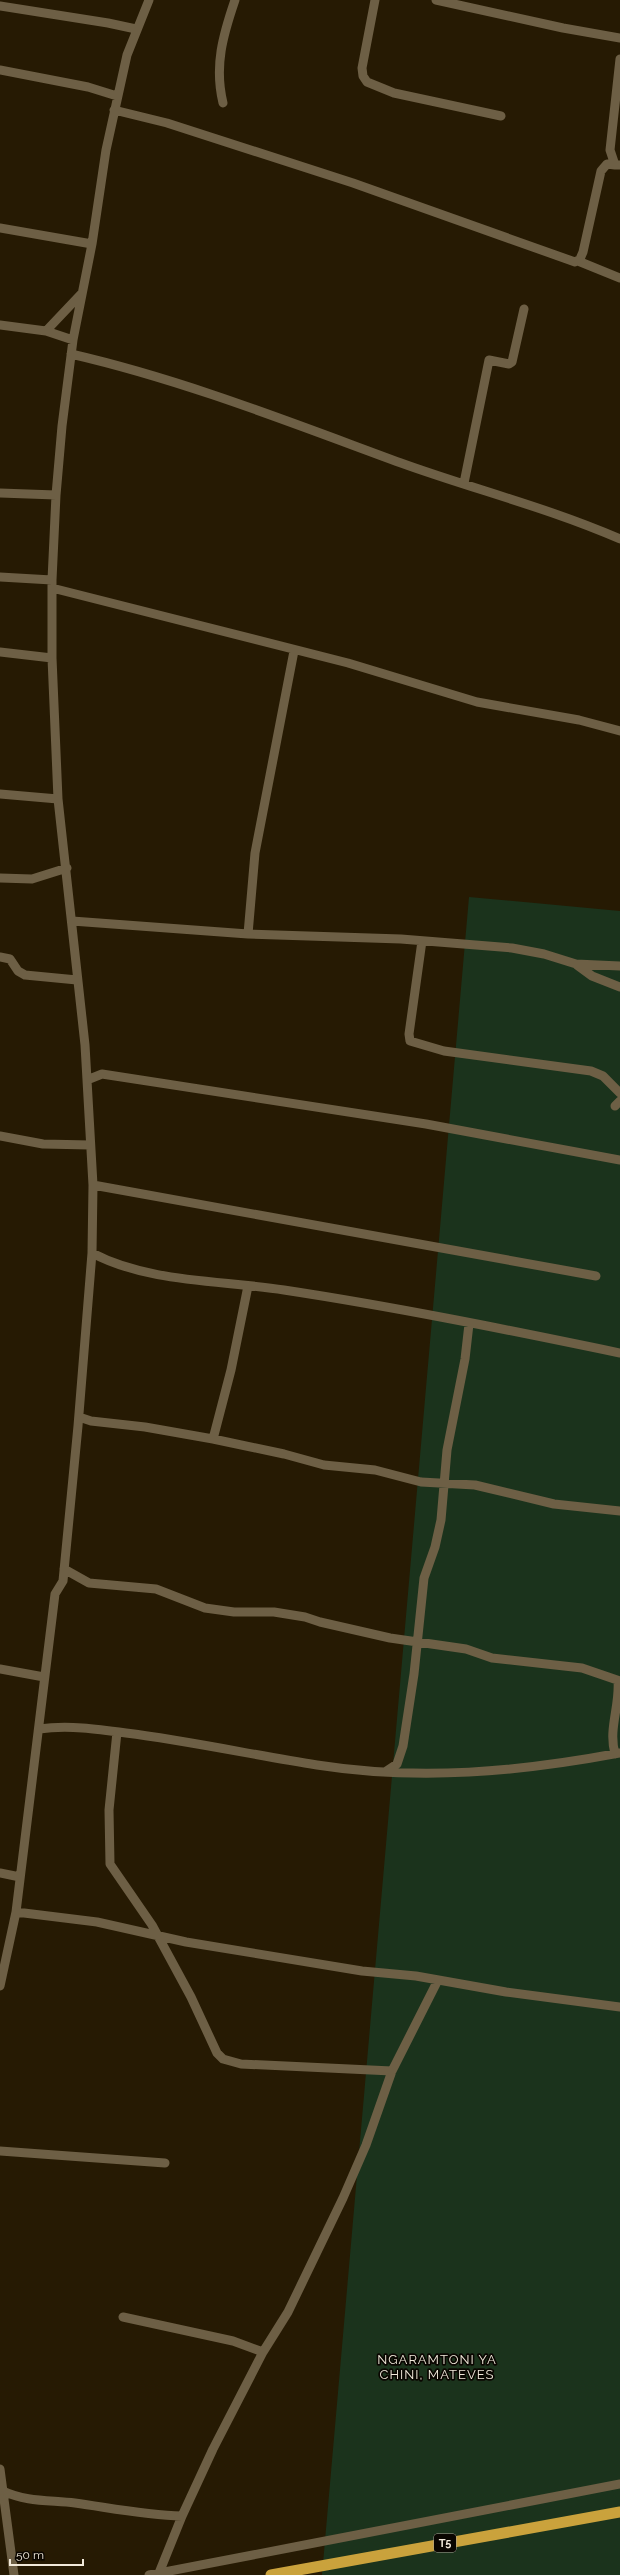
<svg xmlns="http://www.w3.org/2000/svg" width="620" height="2575" viewBox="0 0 620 2575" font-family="Raleway,sans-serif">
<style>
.green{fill:#1b331c}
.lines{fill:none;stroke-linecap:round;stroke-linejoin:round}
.minor{stroke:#6d5f45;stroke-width:9}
.trunk{stroke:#caa23c;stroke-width:11}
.labels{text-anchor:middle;stroke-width:3.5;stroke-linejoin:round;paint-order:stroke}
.shield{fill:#0a0601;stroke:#aca599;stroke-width:1}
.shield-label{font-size:11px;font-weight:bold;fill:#f1e9da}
.neighbourhood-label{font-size:13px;letter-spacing:1px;fill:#f1e9da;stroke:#0a0601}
</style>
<rect width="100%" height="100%" fill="#261a03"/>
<path class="green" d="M 469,897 L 620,911 L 620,2575 L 322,2575 Z"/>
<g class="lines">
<path class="minor" d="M 375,0 L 362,68 L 363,76 L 367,82 L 394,93 L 501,116
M 436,0 L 563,28 L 620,38
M 0,6 L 108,23 L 136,29
M 0,70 L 88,87 L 117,96
M 223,103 C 214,66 223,35 235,0
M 114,110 L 167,123 L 353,183 L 575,262 L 580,259 L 583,252 L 601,171 L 607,164 L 615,165
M 619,165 L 615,165 L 610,150 L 620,59
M 0,228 L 92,244
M 578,261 L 620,278
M 0,325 L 46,331 L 73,340
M 46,331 L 82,293
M 71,354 C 184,380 292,423 401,463 C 473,489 549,508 620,539
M 464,483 L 489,360 L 509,364 L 512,362 L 524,309
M 0,493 L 56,495
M 0,577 L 52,580
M 52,588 L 348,663 L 477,702 L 579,720 L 620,731
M 0,652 L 52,658
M 0,794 L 58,799
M 0,878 L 32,879 L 67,868
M 72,921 L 248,934 L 401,939 L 512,948 L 544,954 L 576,964 L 620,966
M 248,934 L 255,853 L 294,651
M 422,941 L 409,1034 L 410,1041 L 444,1051 L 591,1071 L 603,1076 L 620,1093
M 0,957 L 10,959 L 18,971 L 25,975 L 77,980
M 577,965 L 592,976 L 620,987
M 87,1080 L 102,1074 L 426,1124 L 620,1160
M 615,1106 L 620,1101
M 0,1136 L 43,1144 L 90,1145
M 93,1185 L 596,1276
M 92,1253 C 149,1283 221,1280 284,1290 C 396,1307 509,1330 620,1353
M 79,1417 L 91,1421 L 145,1427 L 213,1439 L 284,1454 L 324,1465 L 375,1470 L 421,1482 L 475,1485 L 554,1504 L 620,1511
M 213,1439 L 231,1370 L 248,1286
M 64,1569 L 89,1583 L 156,1589 L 205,1608 L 234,1612 L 274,1612 L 305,1617 L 320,1622 L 390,1638 L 466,1649 L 492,1658 L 582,1668 L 620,1681
M 0,1669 L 44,1677
M 39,1729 C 68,1725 97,1729 126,1733 C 190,1741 253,1755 317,1765 C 419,1781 519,1772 620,1753
M 117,1732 L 109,1810 L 110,1864 L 152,1925 L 191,1997 L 217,2053 L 223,2059 L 241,2064 L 392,2071
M 615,1754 C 608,1729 620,1706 618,1681
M 385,1772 L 397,1764 L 403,1746 L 414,1674 L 424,1578 L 435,1547 L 441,1520 L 447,1450 L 465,1359 L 469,1324
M 0,1873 L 20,1877
M 16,1912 L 97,1922 L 186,1942 L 362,1971 L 416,1976 L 506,1992 L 620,2007
M 0,1986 L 16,1912 L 55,1594 L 63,1581 L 78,1426 L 92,1253 L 93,1185 L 85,1045 L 58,799 L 52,658 L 52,580 L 56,495 L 62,426 L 73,340 L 92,244 L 106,150 L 127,55 L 149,0
M 0,2151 L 165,2163
M 123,2317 L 233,2341 L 263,2352
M 0,2469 L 14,2575
M 3,2491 C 26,2502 50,2500 75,2503 C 111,2508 145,2515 182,2516
M 159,2573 L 182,2516 L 213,2449 L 263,2352 L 288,2312 L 343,2198 L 366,2145 L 392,2071 L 438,1980
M 149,2575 L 620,2484"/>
<path class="trunk" d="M 271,2575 L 620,2512"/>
</g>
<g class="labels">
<rect class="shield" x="434" y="2534" width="22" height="18" rx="3"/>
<g class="shield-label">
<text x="445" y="2547">T5</text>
</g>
<g class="neighbourhood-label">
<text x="437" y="2364">NGARAMTONI YA<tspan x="437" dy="15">CHINI, MATEVES</tspan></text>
</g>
</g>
<path d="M10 2559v6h73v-6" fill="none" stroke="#f1e9da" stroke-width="2"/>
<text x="16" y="2559" font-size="12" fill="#f1e9da" stroke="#0a0601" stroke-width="3" paint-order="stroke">50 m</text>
</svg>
